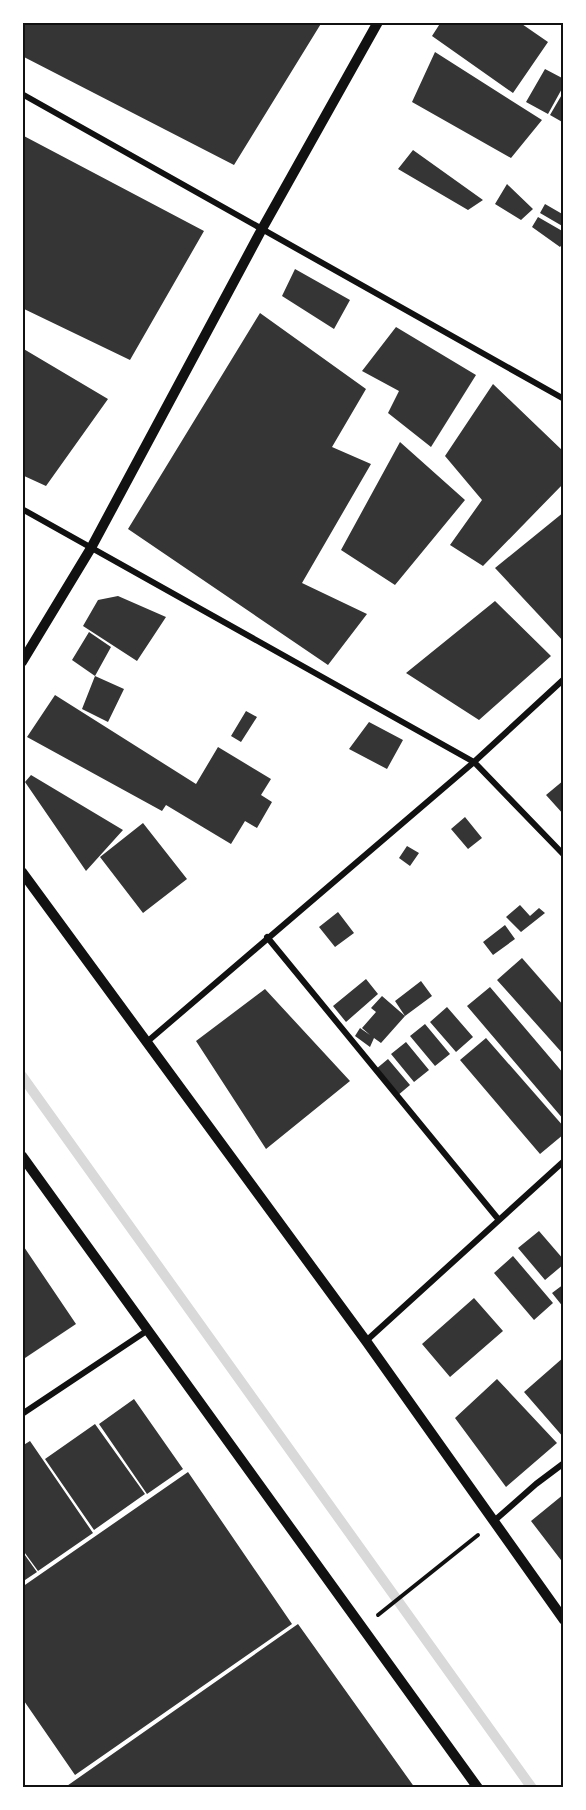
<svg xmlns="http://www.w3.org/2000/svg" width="586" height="1810" viewBox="0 0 586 1810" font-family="'DejaVu Sans',sans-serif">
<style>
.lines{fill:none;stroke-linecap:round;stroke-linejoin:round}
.stream{stroke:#d9d9d9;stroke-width:10}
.building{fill:#353535}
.path{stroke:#111;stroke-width:4}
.minor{stroke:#111;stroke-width:6}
.tertiary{stroke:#111;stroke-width:10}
.neatline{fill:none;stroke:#111;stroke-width:2}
</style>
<rect width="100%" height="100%" fill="#fff"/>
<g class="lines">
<path class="stream" d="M 22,1076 L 532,1788"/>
</g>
<path class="building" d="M 22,22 L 322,22 L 234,165 L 22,56 Z
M 441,22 L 519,22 L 548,42 L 513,93 L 432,36 Z
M 435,52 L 542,120 L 511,158 L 412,102 Z
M 545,69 L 564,79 L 564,85 L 548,114 L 526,102 Z
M 564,91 L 564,123 L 550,115 Z
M 22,135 L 204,231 L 130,360 L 22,308 Z
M 413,150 L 483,200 L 468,210 L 398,169 Z
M 507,184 L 533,209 L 521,220 L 495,204 Z
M 545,204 L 564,215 L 564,227 L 540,213 Z
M 538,217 L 564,232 L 564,242 L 560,247 L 532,227 Z
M 295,269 L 350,300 L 334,329 L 282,296 Z
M 260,313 L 366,389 L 332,447 L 371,464 L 302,583 L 367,614 L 328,665 L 128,529 Z
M 396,327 L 476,375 L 431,447 L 388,413 L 399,391 L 362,371 Z
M 22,348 L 108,399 L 46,486 L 22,475 Z
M 493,384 L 564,452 L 564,483 L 483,566 L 450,545 L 482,500 L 445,456 Z
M 400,442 L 465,500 L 395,585 L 341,550 Z
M 564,512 L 564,642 L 495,568 Z
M 118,596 L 166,617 L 137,661 L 83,626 L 98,600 Z
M 495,601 L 551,656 L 479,720 L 406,673 Z
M 89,632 L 111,647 L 95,676 L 72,660 Z
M 95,676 L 124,689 L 108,722 L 82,709 Z
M 55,695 L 196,784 L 218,747 L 271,779 L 261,795 L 272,802 L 257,828 L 245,821 L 231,844 L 166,805 L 162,811 L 27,737 Z
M 246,711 L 257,717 L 241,742 L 231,736 Z
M 369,722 L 403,740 L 387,769 L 349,749 Z
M 31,775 L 123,830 L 86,871 L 25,782 Z
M 564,780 L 564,815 L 546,795 Z
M 465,817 L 482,838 L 468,849 L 451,829 Z
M 143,823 L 187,879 L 143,913 L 100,857 Z
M 407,846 L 419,853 L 410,866 L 399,858 Z
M 520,905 L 530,916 L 539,908 L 545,913 L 521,932 L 506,917 Z
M 338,912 L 354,933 L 335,947 L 319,927 Z
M 505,925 L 515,939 L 493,955 L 483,942 Z
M 522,958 L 564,1006 L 564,1055 L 497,980 Z
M 366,979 L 378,994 L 346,1022 L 333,1006 Z
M 421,981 L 432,996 L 405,1016 L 381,1043 L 374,1038 L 370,1047 L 355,1036 L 360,1028 L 370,1035 L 362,1028 L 376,1012 L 371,1008 L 382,996 L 405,1016 L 395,1001 Z
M 490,987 L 564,1074 L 564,1120 L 467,1006 Z
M 265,989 L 350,1081 L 266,1149 L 196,1041 Z
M 447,1007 L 473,1037 L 456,1052 L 430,1022 Z
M 425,1024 L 450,1054 L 435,1066 L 410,1036 Z
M 486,1038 L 564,1127 L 564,1134 L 540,1154 L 460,1060 Z
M 406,1042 L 429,1070 L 414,1082 L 391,1054 Z
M 388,1059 L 410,1085 L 397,1096 L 376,1069 Z
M 539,1231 L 564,1260 L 564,1264 L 545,1280 L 518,1248 Z
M 22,1244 L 76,1324 L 22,1360 Z
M 513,1256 L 553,1303 L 534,1320 L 494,1273 Z
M 564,1284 L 564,1308 L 552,1293 Z
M 474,1298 L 503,1331 L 450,1377 L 422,1344 Z
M 564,1357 L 564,1438 L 524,1392 Z
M 497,1379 L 557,1443 L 506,1487 L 455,1418 Z
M 134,1399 L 183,1469 L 147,1494 L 99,1424 Z
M 95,1424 L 145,1494 L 94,1530 L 45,1459 Z
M 30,1441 L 93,1533 L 38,1571 L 22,1549 L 22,1446 Z
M 188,1472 L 292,1624 L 75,1775 L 22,1698 L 22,1587 Z
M 564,1494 L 564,1564 L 531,1521 Z
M 22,1551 L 37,1572 L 22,1582 Z
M 298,1624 L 415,1788 L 64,1788 Z"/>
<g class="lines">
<path class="path" d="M 378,1615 L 478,1535"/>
<path class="minor" d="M 22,94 L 564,399
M 22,509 L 474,762 L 564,855
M 267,937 L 499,1220
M 148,1041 L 474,762 L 564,679
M 366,1341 L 564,1161
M 22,1414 L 148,1330
M 494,1521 L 536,1484 L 564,1463"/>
<path class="tertiary" d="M 22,662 L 91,548 L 262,229 L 378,22
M 22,872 L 366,1341 L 564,1620
M 22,1156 L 478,1788"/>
</g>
<rect width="586" height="1810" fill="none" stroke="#ffffff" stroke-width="48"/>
<rect x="24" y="24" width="538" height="1762" class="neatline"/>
</svg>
